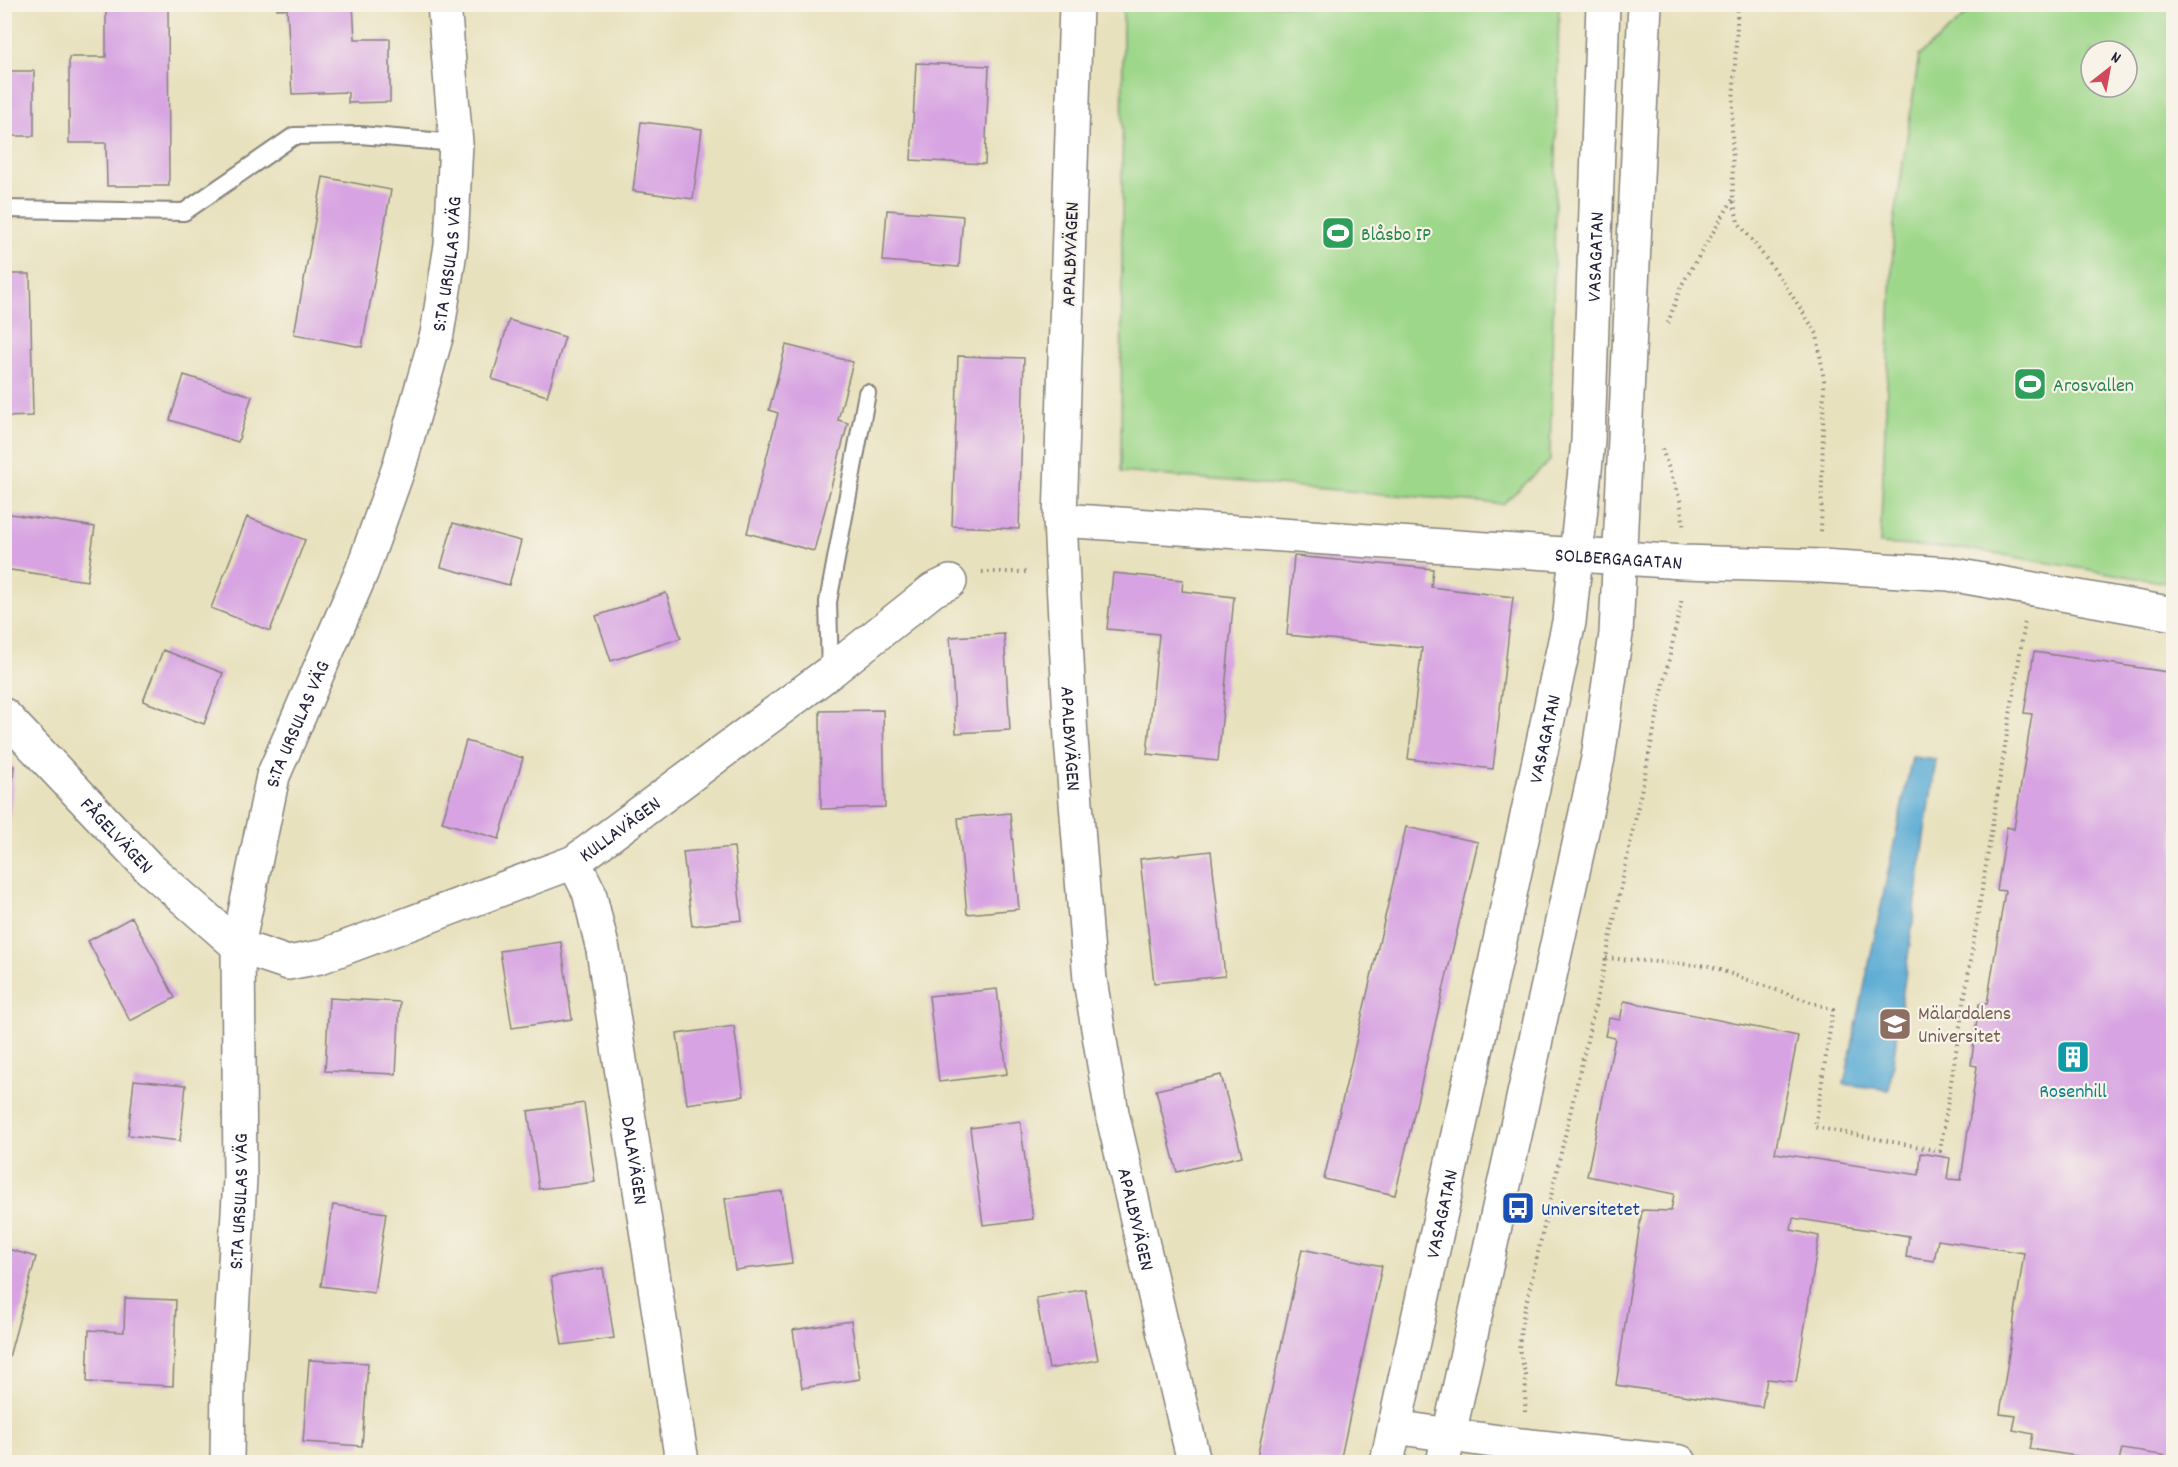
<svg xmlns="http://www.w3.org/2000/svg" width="2178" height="1467" viewBox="0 0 2178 1467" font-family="Dekko,sans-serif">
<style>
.green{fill:#9dd789;stroke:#607c62;stroke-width:1.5;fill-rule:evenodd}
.water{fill:#59aad4;stroke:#3e6688;stroke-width:1.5}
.building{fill:#d7a3e2}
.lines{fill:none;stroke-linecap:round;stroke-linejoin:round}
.service-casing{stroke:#85827c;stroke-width:20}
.minor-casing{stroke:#85827c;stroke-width:36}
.tertiary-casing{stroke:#85827c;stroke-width:36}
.path{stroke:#85827c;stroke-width:4;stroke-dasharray:1.5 4.5;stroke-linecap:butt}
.service{stroke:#fff;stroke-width:16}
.minor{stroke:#fff;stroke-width:33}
.tertiary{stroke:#fff;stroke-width:33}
.labels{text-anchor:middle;stroke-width:4.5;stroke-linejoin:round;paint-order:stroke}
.leisure-label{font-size:20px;fill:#27864d;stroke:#f7f3e8;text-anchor:start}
.street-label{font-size:20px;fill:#22223b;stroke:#f7f3e8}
.education-label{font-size:20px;fill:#785e54;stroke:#f7f3e8;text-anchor:start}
.culture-label{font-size:20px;fill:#0d838f;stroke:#f7f3e8}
.transit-label{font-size:20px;fill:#164399;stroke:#f7f3e8;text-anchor:start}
</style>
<rect width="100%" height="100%" fill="#f7f3e8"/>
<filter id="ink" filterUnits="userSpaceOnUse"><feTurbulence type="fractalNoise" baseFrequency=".0167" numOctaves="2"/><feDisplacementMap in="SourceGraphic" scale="12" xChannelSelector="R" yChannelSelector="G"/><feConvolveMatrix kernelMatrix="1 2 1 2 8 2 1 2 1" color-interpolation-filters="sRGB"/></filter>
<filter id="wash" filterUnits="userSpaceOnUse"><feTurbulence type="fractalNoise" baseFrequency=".008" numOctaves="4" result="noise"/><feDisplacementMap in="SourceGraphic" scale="24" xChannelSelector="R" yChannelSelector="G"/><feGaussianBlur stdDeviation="1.35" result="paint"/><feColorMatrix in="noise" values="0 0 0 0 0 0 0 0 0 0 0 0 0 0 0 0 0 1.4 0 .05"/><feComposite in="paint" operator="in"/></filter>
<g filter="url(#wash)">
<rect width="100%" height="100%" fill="#e8e1bd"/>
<path class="green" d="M 1979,4 L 2173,5 L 2173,584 L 1968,549 L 1880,544 L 1894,224 L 1919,56 ZM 2091,51 L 2127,51 L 2127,87 L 2091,87 Z
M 1123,5 L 1559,5 L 1550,461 L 1503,504 L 1121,472 Z"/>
<path class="water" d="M 1912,757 L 1936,760 L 1889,1090 L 1844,1084 Z"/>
<g id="blocks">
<path class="building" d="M 106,4 L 168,4 L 169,186 L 107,186 L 106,143 L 69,143 L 69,57 L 106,57 Z
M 277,4 L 353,4 L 355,39 L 390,39 L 390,102 L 348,103 L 348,92 L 292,94 L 287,9 L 277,9 Z
M 916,63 L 989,66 L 985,164 L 911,160 Z
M 4,71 L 34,71 L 34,136 L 4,136 Z
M 641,122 L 702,129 L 693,199 L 633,191 Z
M 323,177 L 391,190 L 362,347 L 294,334 Z
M 887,210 L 963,216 L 959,267 L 883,261 Z
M 4,274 L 30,274 L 33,416 L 4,417 Z
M 509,320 L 565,337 L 547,396 L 492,379 Z
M 786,345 L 853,362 L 838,420 L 848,423 L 814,551 L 747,533 L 778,413 L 769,410 Z
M 958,356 L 1024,358 L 1019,529 L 952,526 Z
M 184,375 L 252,396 L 238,442 L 170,420 Z
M 4,513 L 95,527 L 87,581 L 4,569 Z
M 247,517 L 305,540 L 270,631 L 211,608 Z
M 453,523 L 521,541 L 509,585 L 441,567 Z
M 1294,556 L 1433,569 L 1431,587 L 1513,597 L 1493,769 L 1408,759 L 1422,648 L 1287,635 Z
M 1113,573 L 1183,580 L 1182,591 L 1234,597 L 1218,761 L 1147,754 L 1159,634 L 1107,629 Z
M 666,593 L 681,638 L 611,661 L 596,616 Z
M 1004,634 L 1010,730 L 956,733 L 950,637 Z
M 163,650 L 223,673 L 204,724 L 143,701 Z
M 2034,652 L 2174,673 L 2174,1457 L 2122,1449 L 2119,1462 L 2117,1462 L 2030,1449 L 2033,1434 L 2013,1430 L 2016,1416 L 2000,1414 L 2024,1253 L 1938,1240 L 1934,1261 L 1906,1257 L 1909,1236 L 1793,1218 L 1791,1230 L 1819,1236 L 1796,1382 L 1767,1379 L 1762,1407 L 1616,1385 L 1642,1210 L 1671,1211 L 1674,1194 L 1587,1176 L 1615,1038 L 1605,1036 L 1609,1018 L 1620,1020 L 1624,1001 L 1798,1036 L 1775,1153 L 1919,1175 L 1921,1153 L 1950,1158 L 1947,1179 L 1961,1180 L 1977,1066 L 1971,1065 L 1979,1004 L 1987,1004 L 2005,891 L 1997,890 L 2007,827 L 2014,829 L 2032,714 L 2024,713 Z
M 883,710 L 885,807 L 821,809 L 820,711 Z
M 466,741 L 523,758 L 499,839 L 442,822 Z
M 4,765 L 14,766 L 9,822 L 4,821 Z
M 1010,813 L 1019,909 L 967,914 L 958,818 Z
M 1406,827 L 1478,842 L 1395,1195 L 1324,1179 Z
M 734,847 L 742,920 L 692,926 L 683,852 Z
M 1211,851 L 1225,976 L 1154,983 L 1140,859 Z
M 132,917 L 175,998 L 130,1021 L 88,941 Z
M 561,942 L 572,1019 L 512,1028 L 500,951 Z
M 997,989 L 1007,1074 L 939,1082 L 929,996 Z
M 329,998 L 400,1002 L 396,1074 L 325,1071 Z
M 734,1026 L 744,1096 L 687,1104 L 677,1034 Z
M 1221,1075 L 1242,1156 L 1177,1172 L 1156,1090 Z
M 134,1080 L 186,1085 L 180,1141 L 128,1135 Z
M 584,1103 L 595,1182 L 539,1189 L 528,1111 Z
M 1020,1121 L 1033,1219 L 983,1225 L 970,1128 Z
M 782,1191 L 792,1263 L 735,1270 L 725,1199 Z
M 333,1205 L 386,1213 L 374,1293 L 321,1286 Z
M 4,1248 L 36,1257 L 5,1372 L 4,1372 Z
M 1302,1249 L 1382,1266 L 1340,1462 L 1256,1462 Z
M 603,1268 L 614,1338 L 562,1345 L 551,1277 Z
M 1085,1289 L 1098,1360 L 1049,1369 L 1036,1298 Z
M 125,1298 L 176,1300 L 173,1386 L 87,1382 L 89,1330 L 124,1332 Z
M 851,1321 L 860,1379 L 802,1388 L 793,1330 Z
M 309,1360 L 368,1363 L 362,1446 L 303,1442 Z
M 1073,1457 L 1075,1462 L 1055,1462 Z"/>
</g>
</g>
<g filter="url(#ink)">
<use href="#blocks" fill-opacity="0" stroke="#85827c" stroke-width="1.5"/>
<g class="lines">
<defs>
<path id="service" d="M 4,209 L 184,212 L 294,136 L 360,135 L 456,143
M 830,672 L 828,602 L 867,393"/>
<g id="minor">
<path id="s1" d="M 1076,4 L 1060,520 L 1071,739 L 1090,980 L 1112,1113 L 1194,1462"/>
<path id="s2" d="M 1060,520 L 1682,562 L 1821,566 L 1949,574 L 2174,614"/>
<path id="s3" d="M 4,715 L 149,868 L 238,946 L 288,963 L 320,957 L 574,862 L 830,672 L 933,590 L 950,582"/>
<path id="s4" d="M 574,862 L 589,892 L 603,950 L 682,1462"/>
<path d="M 1394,1427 L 1521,1445 L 1680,1462"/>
<path id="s5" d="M 227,1462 L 228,1381 L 240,1179 L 238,946 L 273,776 L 362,571 L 399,467 L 437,334 L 451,245 L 456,143 L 444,4"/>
</g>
<g id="tertiary">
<path id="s6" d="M 1387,1462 L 1569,622 L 1588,441 L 1603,4"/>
<path d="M 1443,1462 L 1598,758 L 1616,634 L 1645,4"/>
</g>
</defs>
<use href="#service" class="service-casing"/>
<use href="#minor" class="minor-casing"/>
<use href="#tertiary" class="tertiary-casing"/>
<path class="path" d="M 1738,4 L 1732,125 L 1733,199 L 1738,222 L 1780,277 L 1817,334 L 1824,381 L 1821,532
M 1668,323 L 1681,286 L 1733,199
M 1662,449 L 1680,500 L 1684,528
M 982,572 L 1029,572
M 1606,958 L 1709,966 L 1833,1010 L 1815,1127 L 1940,1151 L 2025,622
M 1525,1412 L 1526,1376 L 1519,1349 L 1521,1326 L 1606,958 L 1682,598"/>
<use href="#service" class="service"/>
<use href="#minor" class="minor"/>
<use href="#tertiary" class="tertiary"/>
</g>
</g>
<defs>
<symbol id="stadium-square" viewBox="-11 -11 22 22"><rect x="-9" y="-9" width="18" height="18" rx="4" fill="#2e9e5b" stroke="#f7f3e8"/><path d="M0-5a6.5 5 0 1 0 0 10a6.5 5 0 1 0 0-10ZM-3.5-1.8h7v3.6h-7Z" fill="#fff"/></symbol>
<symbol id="university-square" viewBox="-11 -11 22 22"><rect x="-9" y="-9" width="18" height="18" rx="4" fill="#8d6e63" stroke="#f7f3e8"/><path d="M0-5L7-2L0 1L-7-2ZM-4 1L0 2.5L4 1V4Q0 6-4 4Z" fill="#fff"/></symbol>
<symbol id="building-square" viewBox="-11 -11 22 22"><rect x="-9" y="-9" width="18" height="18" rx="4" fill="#0f9aa8" stroke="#f7f3e8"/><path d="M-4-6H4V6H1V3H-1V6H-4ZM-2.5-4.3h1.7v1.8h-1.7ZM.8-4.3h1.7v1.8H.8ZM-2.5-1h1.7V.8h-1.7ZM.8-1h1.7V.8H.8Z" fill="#fff"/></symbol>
<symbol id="bus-square" viewBox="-11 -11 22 22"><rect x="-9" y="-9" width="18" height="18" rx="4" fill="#1a4fb4" stroke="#f7f3e8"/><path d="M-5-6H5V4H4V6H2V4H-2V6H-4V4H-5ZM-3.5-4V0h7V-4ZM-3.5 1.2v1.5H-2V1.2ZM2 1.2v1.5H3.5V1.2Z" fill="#fff"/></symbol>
</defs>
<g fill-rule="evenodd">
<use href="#stadium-square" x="1319" y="214" width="38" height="38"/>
<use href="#stadium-square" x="2011" y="365" width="38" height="38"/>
<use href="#university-square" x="1876" y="1005" width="38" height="38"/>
<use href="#building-square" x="2054" y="1038" width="38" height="38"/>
<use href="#bus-square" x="1499" y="1189" width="38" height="38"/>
</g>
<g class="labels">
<g class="leisure-label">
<text x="1361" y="240">Blåsbo IP</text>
<text x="2053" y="391">Arosvallen</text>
</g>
<g class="street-label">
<text transform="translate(1069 254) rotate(-88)" y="7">APALBYVÄGEN</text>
<text dy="7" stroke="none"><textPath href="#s6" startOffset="1226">VASAGATAN</textPath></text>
<text dy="7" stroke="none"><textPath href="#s5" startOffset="1233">S:TA URSULAS VÄG</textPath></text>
<text dy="7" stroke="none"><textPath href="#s2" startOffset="560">SOLBERGAGATAN</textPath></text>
<text dy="7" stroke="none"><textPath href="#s5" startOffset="747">S:TA URSULAS VÄG</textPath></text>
<text dy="7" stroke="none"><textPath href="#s1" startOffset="735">APALBYVÄGEN</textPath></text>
<text dy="7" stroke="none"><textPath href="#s6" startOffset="740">VASAGATAN</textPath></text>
<text dy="7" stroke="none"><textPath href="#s3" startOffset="742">KULLAVÄGEN</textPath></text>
<text dy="7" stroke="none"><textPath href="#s3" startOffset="165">FÅGELVÄGEN</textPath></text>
<text dy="7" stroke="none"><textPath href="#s4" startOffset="306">DALAVÄGEN</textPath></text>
<text dy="7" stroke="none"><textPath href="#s5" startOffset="261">S:TA URSULAS VÄG</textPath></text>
<text dy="7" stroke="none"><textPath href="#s6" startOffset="254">VASAGATAN</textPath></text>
<text dy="7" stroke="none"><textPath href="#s1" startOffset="1221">APALBYVÄGEN</textPath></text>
</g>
<g class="education-label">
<text x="1918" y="1019">Mälardalens<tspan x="1918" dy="23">Universitet</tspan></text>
</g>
<g class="culture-label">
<text x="2073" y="1097">Rosenhill</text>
</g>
<g class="transit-label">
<text x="1541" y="1215">Universitetet</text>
</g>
</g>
<rect width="2178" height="1467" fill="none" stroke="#f7f3e8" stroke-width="24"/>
<g transform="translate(2109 69) rotate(31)"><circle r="28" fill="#f7f3e8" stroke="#a29fa3" stroke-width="1.5"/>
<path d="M0-4.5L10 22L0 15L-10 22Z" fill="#d1495b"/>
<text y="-9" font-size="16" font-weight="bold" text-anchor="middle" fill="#22223b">N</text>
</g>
</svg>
